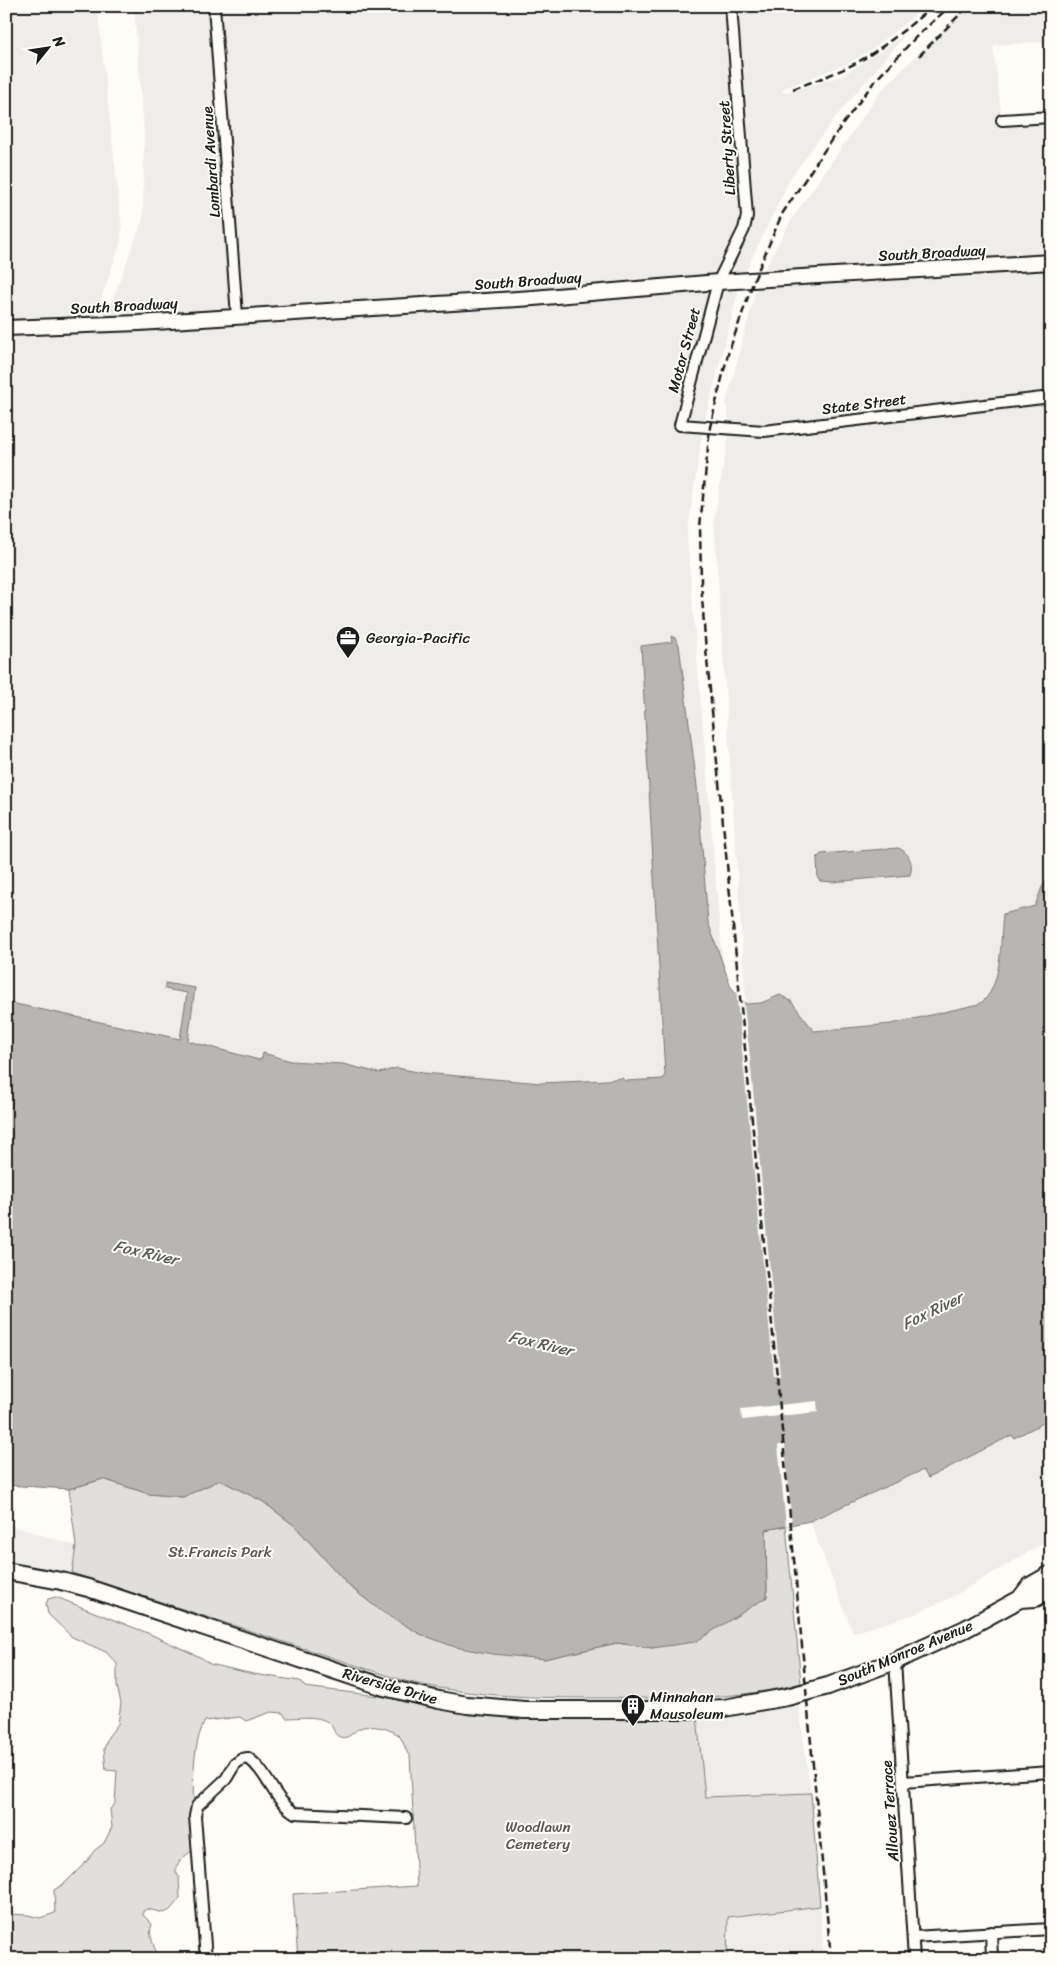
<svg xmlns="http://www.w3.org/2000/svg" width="1057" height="1965" viewBox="0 0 1057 1965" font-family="Sriracha,sans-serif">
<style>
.built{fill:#eeede9}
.green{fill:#e0dfdb;stroke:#7e7e7c}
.water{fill:#b7b6b2;stroke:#797876}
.pier{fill:#fdfcf7}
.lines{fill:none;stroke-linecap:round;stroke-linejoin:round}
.street-casing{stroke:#1c1c1c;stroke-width:14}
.secondary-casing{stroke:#1c1c1c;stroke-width:18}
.primary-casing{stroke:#1c1c1c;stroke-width:20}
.street{stroke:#fdfcf7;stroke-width:10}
.secondary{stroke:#fdfcf7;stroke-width:14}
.primary{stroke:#fdfcf7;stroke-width:16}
.rail{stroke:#1c1c1c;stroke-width:2.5;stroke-dasharray:8 4;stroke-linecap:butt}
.labels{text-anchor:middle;stroke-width:4;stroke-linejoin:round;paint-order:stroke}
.street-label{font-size:15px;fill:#1c1c1c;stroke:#fdfcf7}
.poi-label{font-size:15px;fill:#1c1c1c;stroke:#fdfcf7;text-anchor:start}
.park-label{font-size:15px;fill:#575655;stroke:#fdfcf7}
.water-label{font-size:16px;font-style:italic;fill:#5a5a58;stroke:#fdfcf7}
</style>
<rect width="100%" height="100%" fill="#fdfcf7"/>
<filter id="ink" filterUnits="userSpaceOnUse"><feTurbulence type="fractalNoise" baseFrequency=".02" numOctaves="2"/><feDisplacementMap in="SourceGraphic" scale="10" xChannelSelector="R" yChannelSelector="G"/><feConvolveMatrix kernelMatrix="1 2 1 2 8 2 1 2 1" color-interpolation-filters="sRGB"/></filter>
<g filter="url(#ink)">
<path class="built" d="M 6,6 L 97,6 L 122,228 L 120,244 L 93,323 L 111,304 L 143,219 L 144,131 L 134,6 L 926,6 L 870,51 L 846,64 L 782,89 L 784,93 L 842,76 L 905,35 L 834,119 L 791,177 L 741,281 L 703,427 L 687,537 L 723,967 L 708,922 L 697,786 L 671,637 L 672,642 L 641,646 L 665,1076 L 663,1079 L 625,1081 L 622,1078 L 606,1080 L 541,1083 L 423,1073 L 397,1068 L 379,1073 L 343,1064 L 291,1061 L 263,1054 L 262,1058 L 259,1060 L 152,1033 L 6,1002 Z
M 970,6 L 1051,6 L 1051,42 L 993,45 L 1002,120 L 1043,117 L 1045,189 L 1051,189 L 1051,874 L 1042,887 L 1035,906 L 1003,914 L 996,981 L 987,999 L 979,1004 L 891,1024 L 814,1031 L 791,1001 L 780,995 L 761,1003 L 746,1004 L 714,519 L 730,429 L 726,403 L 759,279 L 792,219 L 881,91 L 938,34 Z
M 1051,1419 L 1051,1539 L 952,1597 L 912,1615 L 853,1633 L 810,1521 L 923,1470 L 928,1478 L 1012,1435 L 1014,1438 Z
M 6,1524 L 76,1546 L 71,1583 L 6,1571 Z
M 797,1695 L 811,1793 L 705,1797 L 697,1716 Z
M 820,1906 L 824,1959 L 727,1959 L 727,1917 Z"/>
<path class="green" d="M 103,1479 L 149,1494 L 183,1497 L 220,1480 L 262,1501 L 295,1526 L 349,1586 L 381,1611 L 544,1659 L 617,1643 L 652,1648 L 767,1597 L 766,1530 L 786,1526 L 801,1683 C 740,1700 678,1698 616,1698 C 542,1698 473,1698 401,1680 L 72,1573 L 76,1546 L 69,1489 Z
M 56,1597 L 150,1634 L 202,1658 L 210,1664 L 253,1674 L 300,1681 L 305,1687 L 386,1697 L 407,1703 L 408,1701 L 697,1716 L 705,1797 L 811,1793 L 820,1906 L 728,1917 L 727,1959 L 298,1959 L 293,1894 L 417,1886 L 410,1755 L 408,1754 C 405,1749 404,1742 400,1737 C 393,1728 370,1724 360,1728 C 353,1731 349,1740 340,1737 C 334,1735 334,1729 331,1725 C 322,1714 299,1718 286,1718 L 283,1713 L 271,1712 L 246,1721 L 240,1717 L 205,1721 C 187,1754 196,1812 193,1850 L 181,1859 L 176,1867 L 176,1872 L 179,1877 L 180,1898 L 170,1910 L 164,1913 L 147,1909 L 143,1911 L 143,1915 L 152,1924 C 147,1936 156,1947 158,1959 L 6,1959 L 6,1914 L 28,1915 L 40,1918 L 55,1913 L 54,1890 L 65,1883 L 88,1860 L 94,1851 L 104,1843 L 112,1827 L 110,1809 L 115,1804 L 117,1771 L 106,1770 L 104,1749 L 108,1737 L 118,1724 L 121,1703 L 117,1686 L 117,1664 L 106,1652 L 72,1637 L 48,1614 L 46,1604 L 48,1599 Z"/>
<path class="water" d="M 671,636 L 675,638 L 679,645 L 697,786 L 708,922 L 731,987 L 746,1004 L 761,1003 L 780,995 L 791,1001 L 814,1031 L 891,1024 L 979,1004 C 1003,990 1000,940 1003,914 L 1035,906 L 1042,887 L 1051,874 L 1051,1419 L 1014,1438 L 1012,1435 L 928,1478 L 923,1470 L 810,1521 L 766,1530 L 767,1597 L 695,1642 L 652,1648 L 617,1643 L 544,1659 L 492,1654 L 455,1647 L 420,1634 L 381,1611 L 349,1586 L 295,1526 L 262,1501 L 220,1480 L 183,1497 L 149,1494 L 103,1479 L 69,1489 L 6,1485 L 6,1002 L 180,1039 L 187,993 L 165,989 L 165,983 L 195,988 L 188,1041 L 259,1060 L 262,1058 L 263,1053 L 291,1061 L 343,1064 L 379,1073 L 397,1068 L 423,1073 L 541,1083 L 606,1080 L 622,1078 L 625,1081 L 663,1079 L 665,1075 L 641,646 L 672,642 Z
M 898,848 C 909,852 914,864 910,875 L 832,882 L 820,881 L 818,879 L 817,858 L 821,854 Z"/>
<path class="pier" d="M 736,989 L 743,997 L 749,1048 L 780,1376 L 774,1376 Z
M 817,1401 L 818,1412 L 742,1420 L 741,1409 Z
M 778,1445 L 785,1445 L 792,1525 L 786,1526 Z"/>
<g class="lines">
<defs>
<path id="street" d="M 214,6 L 237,316
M 731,6 L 747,216 L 744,229 L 718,282 L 680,425 L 764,431 L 1051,397
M 1002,120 L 1051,117
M 895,1661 L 914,1959
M 903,1782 L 1051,1772
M 991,1932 L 992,1959
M 913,1937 L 1051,1929
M 206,1959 L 195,1816 L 197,1806 L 226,1779 L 235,1764 L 242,1759 L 248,1758 C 268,1772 273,1800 295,1813 L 406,1818"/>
<path id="secondary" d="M 6,328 L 139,323 L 533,298 L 718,282 L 1051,262"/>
<path id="primary" d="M 6,1571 L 61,1581 L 88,1588 L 384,1687 L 439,1700 L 467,1705 L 524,1710 L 687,1710 L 724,1708 L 787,1697 L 828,1686 L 895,1661 L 965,1629 L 1020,1599 L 1030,1586 L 1051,1574
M 1020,1599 L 1036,1598 L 1051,1589"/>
</defs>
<use href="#street" class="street-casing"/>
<use href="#secondary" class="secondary-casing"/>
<use href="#primary" class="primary-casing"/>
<use href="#street" class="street"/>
<use href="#secondary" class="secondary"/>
<use href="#primary" class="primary"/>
<path class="rail" d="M 919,56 L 968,6
M 793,89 C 819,79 847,70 871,54 C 893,40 913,23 933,6
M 831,1959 L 777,1376 L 705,639 L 701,582 L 700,527 L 710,427 L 728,354 L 754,280 L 782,214 L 834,136 L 874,82 L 916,37 L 950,6"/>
</g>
</g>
<defs>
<symbol id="office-pin" viewBox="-11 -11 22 30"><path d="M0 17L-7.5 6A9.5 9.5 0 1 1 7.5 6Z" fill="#1c1c1c" stroke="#fdfcf7"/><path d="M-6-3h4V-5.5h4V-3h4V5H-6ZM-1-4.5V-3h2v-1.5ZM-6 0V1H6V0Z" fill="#fff"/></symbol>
<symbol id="building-pin" viewBox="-11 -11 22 30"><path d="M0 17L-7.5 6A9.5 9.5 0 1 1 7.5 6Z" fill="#1c1c1c" stroke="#fdfcf7"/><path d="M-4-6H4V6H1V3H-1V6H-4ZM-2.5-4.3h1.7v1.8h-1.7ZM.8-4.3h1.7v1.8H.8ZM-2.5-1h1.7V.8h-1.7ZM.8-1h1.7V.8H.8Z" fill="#fff"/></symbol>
</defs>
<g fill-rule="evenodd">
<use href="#office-pin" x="334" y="624" width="28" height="38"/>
<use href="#building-pin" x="619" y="1692" width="28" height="38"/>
</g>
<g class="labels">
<g class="street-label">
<text transform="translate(727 148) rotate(-94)" y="5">Liberty Street</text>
<text transform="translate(211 162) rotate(-94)" y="5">Lombardi Avenue</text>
<text transform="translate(932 253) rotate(-3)" y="5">South Broadway</text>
<text transform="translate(528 281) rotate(-4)" y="5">South Broadway</text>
<text transform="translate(124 306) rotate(-3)" y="5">South Broadway</text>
<text transform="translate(684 350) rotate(-75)" y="5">Motor Street</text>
<text transform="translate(864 404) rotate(-7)" y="5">State Street</text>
<text transform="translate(905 1653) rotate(-23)" y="5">South Monroe Avenue</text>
<text transform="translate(390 1686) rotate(16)" y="5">Riverside Drive</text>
<text transform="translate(890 1811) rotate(-94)" y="5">Allouez Terrace</text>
</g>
<g class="poi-label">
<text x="366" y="643">Georgia-Pacific</text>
<text x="650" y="1702">Minnahan<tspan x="650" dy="17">Mausoleum</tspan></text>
</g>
<g class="park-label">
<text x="220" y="1557">St.Francis Park</text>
<text x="538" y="1832">Woodlawn<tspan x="538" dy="17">Cemetery</tspan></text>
</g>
<g class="water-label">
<text transform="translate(146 1252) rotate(13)" y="6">Fox River</text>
<text transform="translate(932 1310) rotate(-26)" y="6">Fox River</text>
<text transform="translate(541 1343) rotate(13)" y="6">Fox River</text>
</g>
</g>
<rect width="1057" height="1965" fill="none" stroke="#fdfcf7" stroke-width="25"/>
<rect x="12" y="12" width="1032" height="1940" fill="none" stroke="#1c1c1c" stroke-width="2" filter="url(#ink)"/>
<g transform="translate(48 48) rotate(60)" stroke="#fdfcf7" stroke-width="4" paint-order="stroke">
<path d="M0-4L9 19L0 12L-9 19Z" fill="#1c1c1c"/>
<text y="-8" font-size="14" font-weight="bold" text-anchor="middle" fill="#1c1c1c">N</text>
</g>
</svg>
